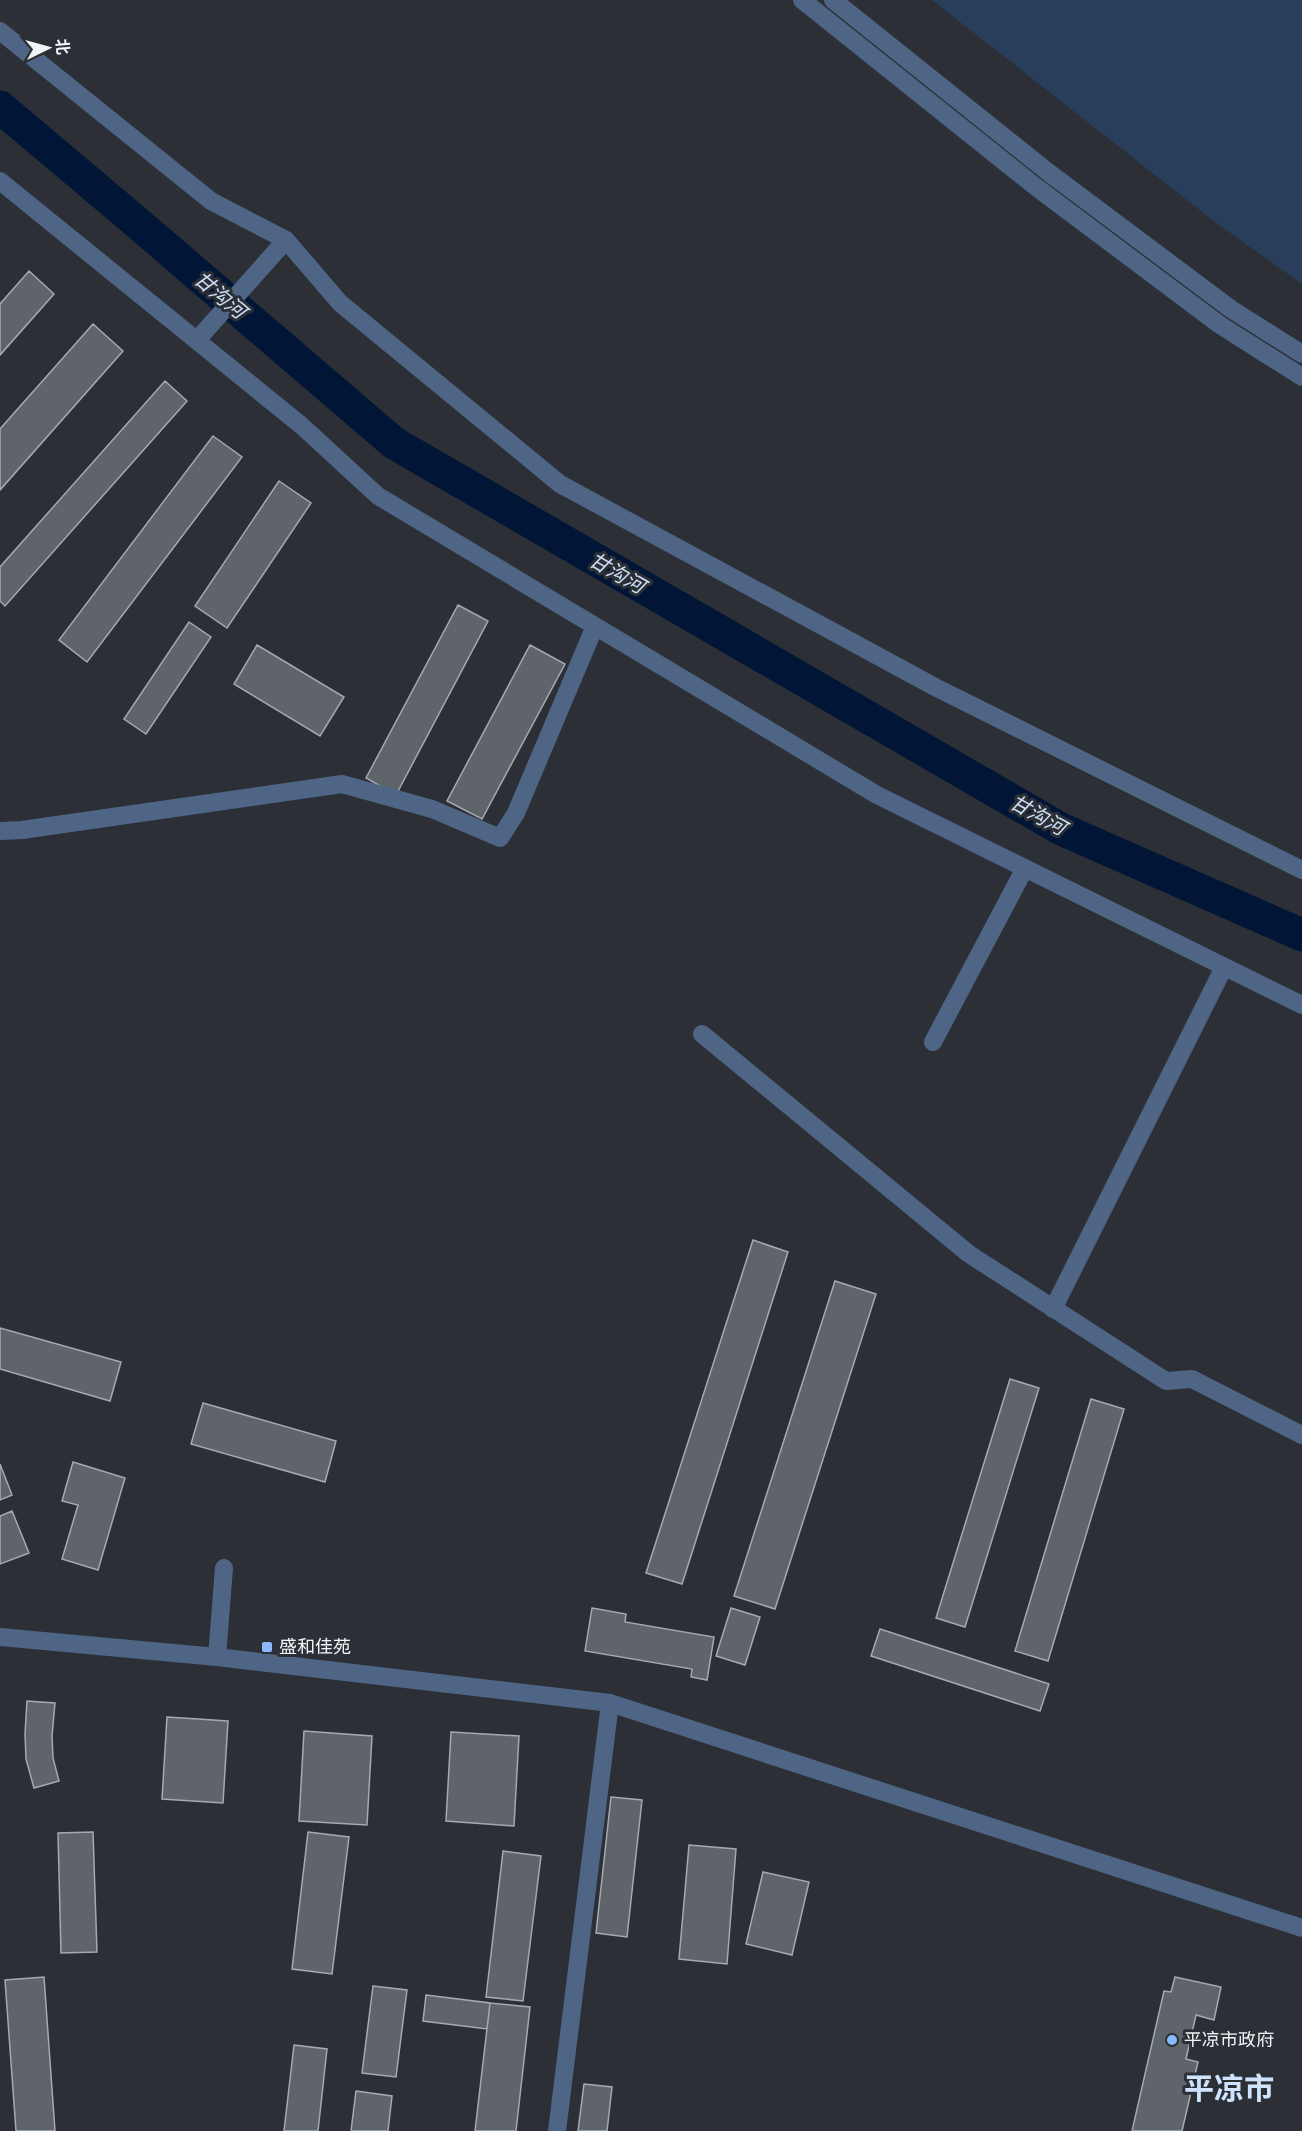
<svg xmlns="http://www.w3.org/2000/svg" width="1302" height="2131" viewBox="0 0 1302 2131" font-family="Signika,'Noto Sans SC',sans-serif">
<style>
.green{fill:#283e5b}
.lines{fill:none;stroke-linecap:round;stroke-linejoin:round}
.river{stroke:#011636;stroke-width:33}
.building{fill:#5f646a;stroke:#a4aab1;stroke-width:1.5}
.minor{stroke:#4e6585;stroke-width:18}
.poi-dot{fill:#8abafc;stroke:#2c3036;stroke-width:2}
.labels{text-anchor:middle;stroke-width:6;stroke-linejoin:round;paint-order:stroke}
.poi-label{font-size:18px;fill:#f1f3f7;stroke:#2c3036;text-anchor:start}
.water-label{font-size:20px;font-style:italic;fill:#cfe1fa;stroke:#2c3036}
.town-label{font-size:30px;font-weight:bold;fill:#d0e3fc;stroke:#2c3036}
</style>
<rect width="100%" height="100%" fill="#2c3036"/>
<path class="green" d="M 932,0 L 1302,0 L 1302,284 L 1215,222 Z"/>
<g class="lines">
<path class="river" d="M 0,107 L 134,220 L 394,443 L 1061,829 L 1302,935"/>
</g>
<path class="building" d="M 29,271 L 54,294 L 0,355 L 0,304 Z
M 93,324 L 123,351 L 0,490 L 0,429 Z
M 165,381 L 187,401 L 5,606 L 0,601 L 0,567 Z
M 213,436 L 242,457 L 87,662 L 59,640 Z
M 279,481 L 311,503 L 227,628 L 195,606 Z
M 458,605 L 488,621 L 396,795 L 366,778 Z
M 189,622 L 211,637 L 146,734 L 124,719 Z
M 257,645 L 344,697 L 320,736 L 234,684 Z
M 530,645 L 565,664 L 482,819 L 447,801 Z
M 753,1240 L 788,1252 L 682,1584 L 646,1573 Z
M 835,1281 L 876,1294 L 775,1609 L 734,1596 Z
M 0,1328 L 121,1362 L 110,1401 L 0,1369 Z
M 1010,1379 L 1039,1388 L 965,1627 L 936,1618 Z
M 1091,1399 L 1124,1409 L 1048,1661 L 1015,1651 Z
M 203,1403 L 336,1441 L 325,1482 L 191,1444 Z
M 73,1462 L 125,1478 L 98,1570 L 62,1559 L 78,1505 L 62,1501 Z
M 0,1464 L 12,1495 L 0,1500 Z
M 12,1511 L 29,1553 L 0,1564 L 0,1516 Z
M 592,1608 L 626,1614 L 625,1622 L 714,1637 L 707,1680 L 691,1677 L 692,1669 L 585,1651 Z
M 731,1608 L 760,1617 L 745,1665 L 716,1656 Z
M 880,1629 L 1049,1684 L 1040,1711 L 871,1656 Z
M 27,1701 L 55,1703 L 52,1736 L 53,1758 L 59,1781 L 34,1788 L 26,1759 L 25,1734 Z
M 167,1717 L 228,1721 L 223,1803 L 162,1799 Z
M 304,1731 L 372,1736 L 367,1825 L 299,1821 Z
M 451,1732 L 519,1736 L 514,1826 L 446,1821 Z
M 611,1797 L 642,1800 L 627,1937 L 596,1933 Z
M 93,1832 L 97,1952 L 61,1953 L 58,1833 Z
M 308,1832 L 349,1837 L 332,1974 L 292,1969 Z
M 689,1845 L 736,1849 L 727,1964 L 679,1959 Z
M 503,1851 L 541,1856 L 523,2001 L 486,1997 Z
M 763,1872 L 809,1882 L 792,1955 L 746,1944 Z
M 44,1977 L 55,2131 L 16,2131 L 5,1980 Z
M 1175,1977 L 1221,1987 L 1214,2020 L 1196,2015 L 1186,2059 L 1198,2062 L 1182,2131 L 1132,2131 L 1164,1991 L 1171,1992 Z
M 373,1986 L 407,1990 L 396,2077 L 362,2073 Z
M 426,1995 L 490,2003 L 487,2029 L 423,2021 Z
M 490,2003 L 530,2007 L 516,2131 L 475,2131 Z
M 294,2045 L 327,2049 L 318,2131 L 284,2131 Z
M 584,2084 L 612,2087 L 607,2131 L 578,2131 Z
M 356,2091 L 392,2096 L 388,2131 L 351,2131 Z"/>
<g class="lines">
<path class="minor" d="M 802,0 L 1036,187 L 1220,325 L 1302,377
M 833,0 L 1048,172 L 1231,309 L 1302,354
M 0,31 L 211,201 L 286,240 L 340,303 L 560,484 L 935,687 L 1302,870
M 0,181 L 302,426 L 378,496 L 877,795 L 1302,1005
M 197,340 L 286,240
M 0,831 L 22,830 L 342,784 L 432,809 L 500,838 L 516,813 L 595,626
M 702,1034 L 969,1254 L 1166,1381 L 1192,1379 L 1302,1435
M 933,1042 L 1025,868
M 1053,1309 L 1224,967
M 0,1637 L 217,1657 L 610,1703 L 1302,1928
M 217,1657 L 224,1568
M 557,2131 L 610,1703"/>
</g>
<g class="poi-dot">
<rect x="261" y="1641" width="12" height="12" rx="3"/>
<circle cx="1172" cy="2040" r="6"/>
</g>
<g class="labels">
<g class="poi-label">
<text x="279" y="1653">盛和佳苑</text>
<text x="1184" y="2046">平凉市政府</text>
</g>
<g class="water-label">
<text transform="translate(220 295) rotate(40)" y="7">甘沟河</text>
<text transform="translate(617 573) rotate(30)" y="7">甘沟河</text>
<text transform="translate(1038 815) rotate(29)" y="7">甘沟河</text>
</g>
<g class="town-label">
<text x="1229" y="2099">平凉市</text>
</g>
</g>
<g transform="translate(48 48) rotate(85)" stroke="#2c3036" stroke-width="4.5" paint-order="stroke">
<path d="M0-4.5L10 22L0 15L-10 22Z" fill="#f1f3f7"/>
<text y="-9" font-size="16" font-weight="bold" text-anchor="middle" fill="#f1f3f7">北</text>
</g>
</svg>
